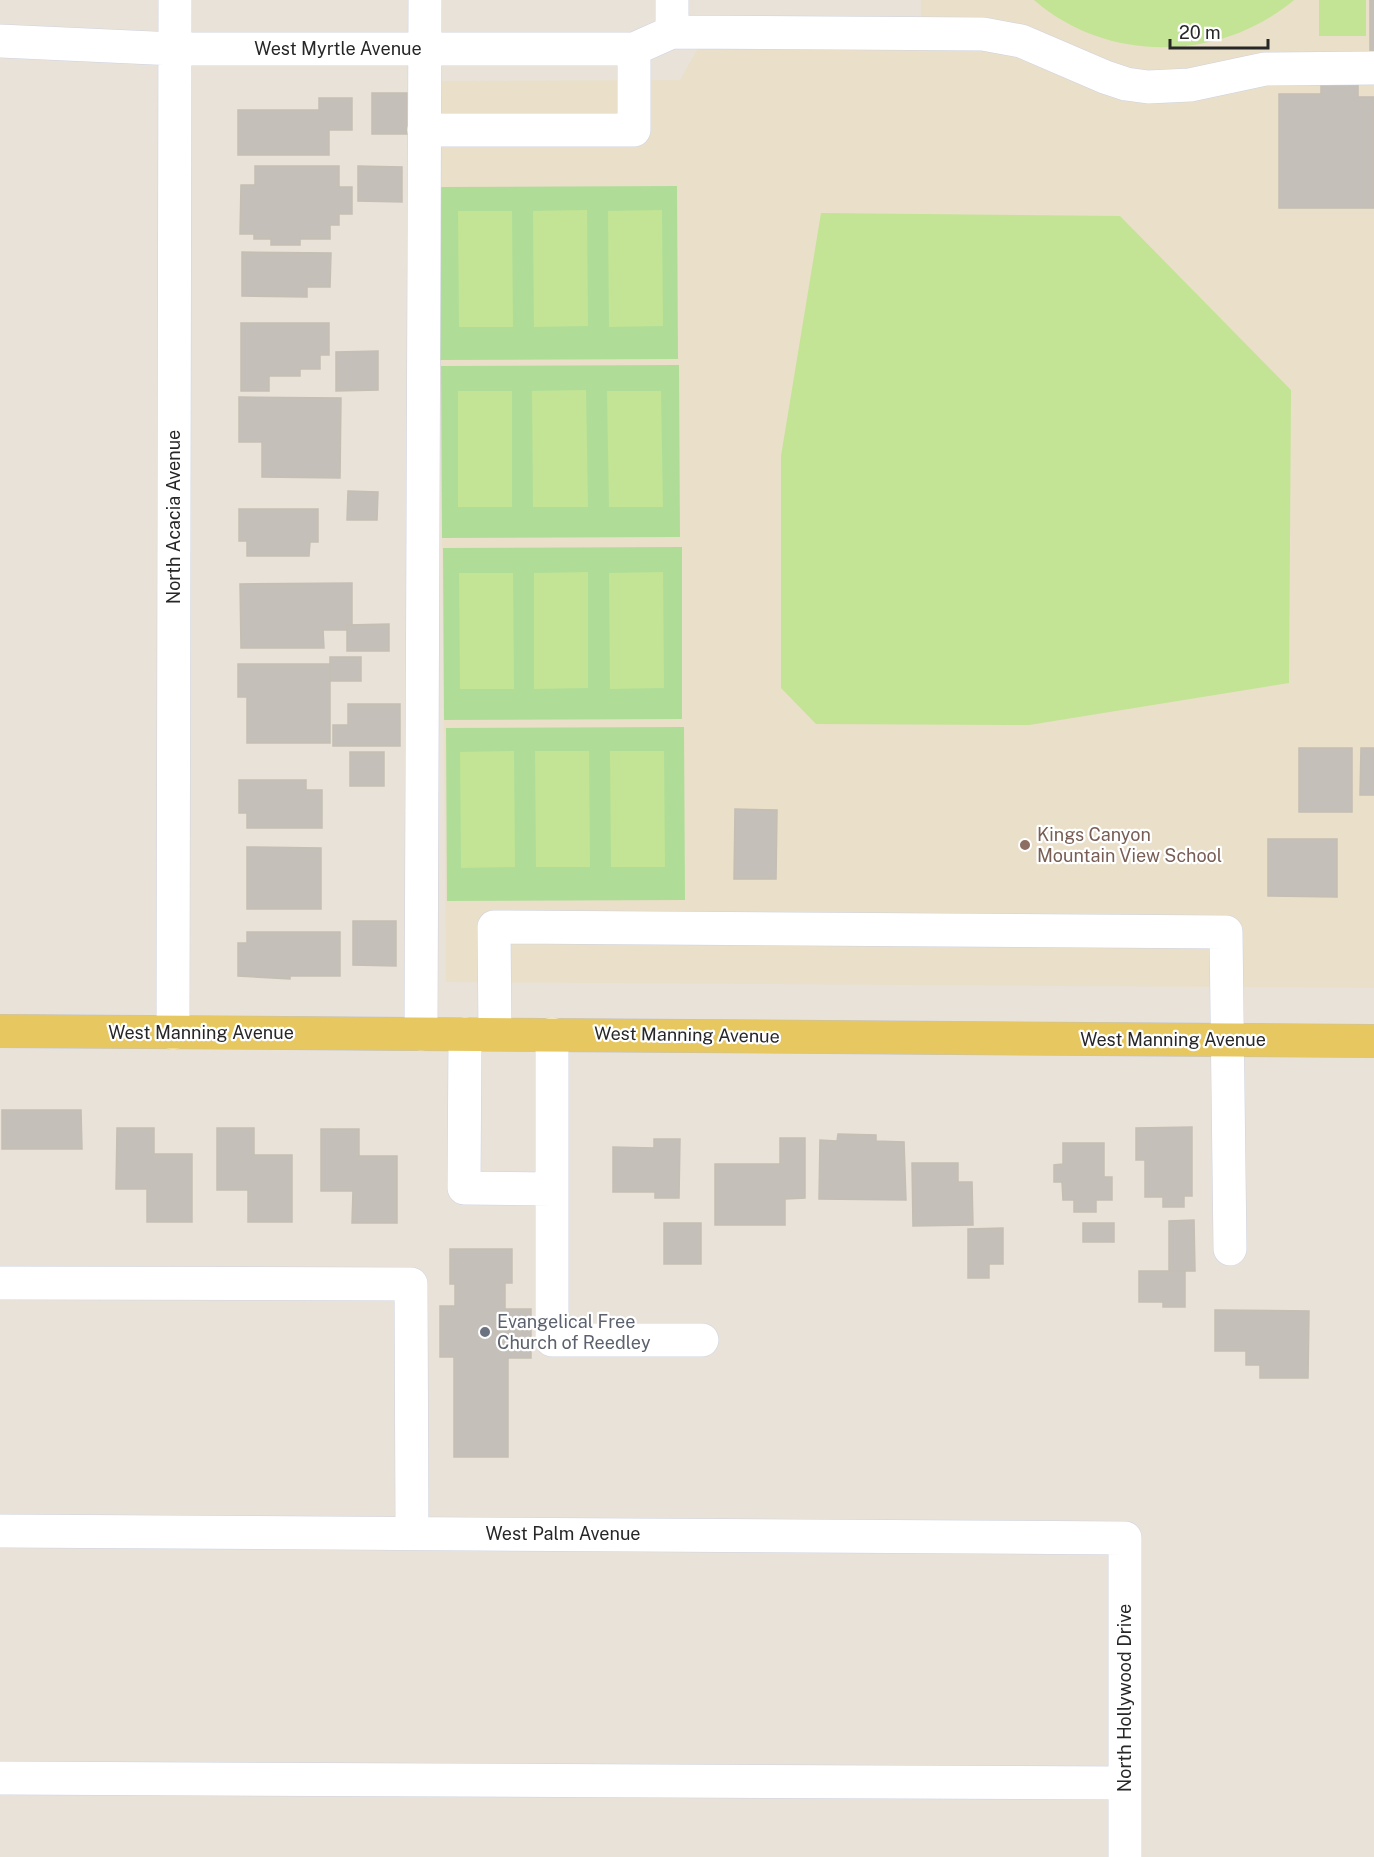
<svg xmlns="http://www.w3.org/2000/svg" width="1374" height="1857" viewBox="0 0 1374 1857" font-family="'Public Sans',sans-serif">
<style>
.education{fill:#eadfc9}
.green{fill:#afdd98}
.pitch{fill:#c2e494}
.building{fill:#c4bfb9;stroke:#c4beb3;stroke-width:1.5}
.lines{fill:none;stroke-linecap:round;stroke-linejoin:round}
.minor-casing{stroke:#ced2df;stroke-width:34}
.major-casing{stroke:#c3c3c3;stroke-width:34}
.minor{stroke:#fff;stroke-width:33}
.major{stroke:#e6c760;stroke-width:33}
.education-dot{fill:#8d6e63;stroke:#fff;stroke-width:2}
.worship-dot{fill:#6b7280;stroke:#fff;stroke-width:2}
.labels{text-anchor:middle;stroke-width:4.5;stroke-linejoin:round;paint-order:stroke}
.street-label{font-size:18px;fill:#272727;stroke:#fff}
.education-label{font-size:18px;fill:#785e54;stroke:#fff;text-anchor:start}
.worship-label{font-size:18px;fill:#5b616d;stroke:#fff;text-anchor:start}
</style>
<rect width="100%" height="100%" fill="#e9e2d9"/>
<path class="education" d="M 921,0 L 1374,0 L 1374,988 L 446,982 L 438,81 L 680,80 L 698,48 L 921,21 Z"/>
<path class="green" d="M 677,186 L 678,359 L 440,360 L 439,187 Z
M 679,365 L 680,537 L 442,538 L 441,366 Z
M 682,547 L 682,719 L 444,720 L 443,548 Z
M 684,727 L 685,900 L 447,901 L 446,728 Z"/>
<path class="pitch" d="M 1034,0 L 1294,0 C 1220,62 1108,64 1034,0 Z
M 1319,0 L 1366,0 L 1366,36 L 1319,36 Z
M 587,210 L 588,326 L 534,327 L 533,211 Z
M 662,210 L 663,326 L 609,327 L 608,211 Z
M 458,211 L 512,211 L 513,327 L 459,327 Z
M 821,213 L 1120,216 L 1291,390 L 1289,683 L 1029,725 L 816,724 L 781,688 L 781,456 Z
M 586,390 L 588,507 L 533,507 L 532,391 Z
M 458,391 L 512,391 L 512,507 L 458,507 Z
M 607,391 L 661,391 L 663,507 L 609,507 Z
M 588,572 L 588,688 L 534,689 L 534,573 Z
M 663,572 L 664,688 L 610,689 L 609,573 Z
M 459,573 L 513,573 L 514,689 L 460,689 Z
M 514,751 L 515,867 L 461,868 L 460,752 Z
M 535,751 L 589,751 L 590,867 L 536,867 Z
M 610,751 L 664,751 L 665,867 L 611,867 Z"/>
<path class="building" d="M 1370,0 L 1374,0 L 1374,57 L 1370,57 Z
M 1321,77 L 1358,77 L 1358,97 L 1374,97 L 1374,208 L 1279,208 L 1279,94 L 1321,94 Z
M 372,93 L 407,93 L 407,134 L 372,134 Z
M 319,98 L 352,98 L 352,130 L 329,130 L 329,155 L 238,155 L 238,110 L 319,110 Z
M 255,166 L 339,166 L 339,187 L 352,187 L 352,214 L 339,214 L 339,225 L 330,225 L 330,239 L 300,239 L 300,245 L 271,245 L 271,239 L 254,239 L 254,234 L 240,234 L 241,185 L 255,185 Z
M 358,166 L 402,167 L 402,202 L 358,201 Z
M 242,252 L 331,253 L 330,287 L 307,287 L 307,297 L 242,296 Z
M 241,323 L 329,323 L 329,355 L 320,355 L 320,369 L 300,369 L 300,376 L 269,376 L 269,391 L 241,391 Z
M 378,351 L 378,390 L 336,391 L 336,352 Z
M 239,397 L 341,398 L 340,478 L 262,477 L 262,442 L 239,442 Z
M 348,491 L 378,492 L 377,520 L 347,520 Z
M 239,509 L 318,509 L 318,542 L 310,542 L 309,556 L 247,556 L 247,541 L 239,541 Z
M 352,583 L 352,625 L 347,625 L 347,630 L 323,630 L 324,648 L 241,648 L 240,584 Z
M 389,624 L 389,651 L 347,651 L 347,625 Z
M 330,657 L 361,657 L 361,681 L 330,681 Z
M 238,664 L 330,664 L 330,743 L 247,743 L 247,697 L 238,697 Z
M 348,704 L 400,704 L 400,746 L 333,746 L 333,725 L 348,725 Z
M 1299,748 L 1352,748 L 1352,812 L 1299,812 Z
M 1361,748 L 1374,748 L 1374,795 L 1360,795 Z
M 350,752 L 384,752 L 384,786 L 350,786 Z
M 239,780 L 306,780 L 306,790 L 322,790 L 322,828 L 247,828 L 247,813 L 239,813 Z
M 735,809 L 777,810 L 776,879 L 734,879 Z
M 1268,839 L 1337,839 L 1337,897 L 1268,896 Z
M 247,847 L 321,848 L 321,909 L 247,909 Z
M 353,921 L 396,921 L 396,966 L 353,965 Z
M 247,932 L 340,932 L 340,976 L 290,976 L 290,979 L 238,976 L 238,943 L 247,943 Z
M 2,1110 L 81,1110 L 82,1149 L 2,1149 Z
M 1192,1127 L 1192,1196 L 1184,1196 L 1184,1207 L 1163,1207 L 1163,1197 L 1145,1197 L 1145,1160 L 1136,1160 L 1136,1128 Z
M 117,1128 L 154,1128 L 154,1154 L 192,1154 L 192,1222 L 147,1222 L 147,1189 L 116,1189 Z
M 217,1128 L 254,1128 L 254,1155 L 292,1155 L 292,1222 L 248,1222 L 248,1190 L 217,1190 Z
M 321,1129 L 359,1129 L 359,1156 L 397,1156 L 397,1223 L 352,1223 L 353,1191 L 321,1191 Z
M 838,1134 L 876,1135 L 876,1141 L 904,1142 L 906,1200 L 819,1199 L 820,1140 L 837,1141 Z
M 780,1138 L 805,1138 L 805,1198 L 785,1199 L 785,1225 L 715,1225 L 715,1164 L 780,1164 Z
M 654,1139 L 680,1139 L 679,1198 L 655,1198 L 655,1192 L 613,1192 L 613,1147 L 654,1148 Z
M 1063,1143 L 1104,1143 L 1104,1177 L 1112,1177 L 1112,1200 L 1096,1200 L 1096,1212 L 1074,1212 L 1074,1200 L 1063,1200 L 1062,1182 L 1054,1182 L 1054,1165 L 1063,1164 Z
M 912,1163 L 958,1163 L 958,1182 L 972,1182 L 973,1225 L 913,1226 Z
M 1194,1220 L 1195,1271 L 1169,1271 L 1169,1221 Z
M 664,1223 L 701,1223 L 701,1264 L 664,1264 Z
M 1083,1223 L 1114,1223 L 1114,1242 L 1083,1242 Z
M 1003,1228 L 1003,1264 L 989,1264 L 989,1278 L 968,1278 L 968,1229 Z
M 450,1249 L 512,1249 L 512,1283 L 505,1283 L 505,1309 L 531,1309 L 531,1358 L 508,1358 L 508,1457 L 454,1457 L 454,1357 L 440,1357 L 440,1306 L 455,1306 L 455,1284 L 450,1284 Z
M 1139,1271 L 1185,1271 L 1185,1307 L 1163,1307 L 1163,1302 L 1139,1302 Z
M 1215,1310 L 1309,1311 L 1308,1378 L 1260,1378 L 1260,1365 L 1246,1365 L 1246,1351 L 1215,1351 Z"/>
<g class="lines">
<defs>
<path id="minor" d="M 672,0 L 672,32
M 0,41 L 175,49 L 634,49 L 672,32 L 983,34 L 1021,41 L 1105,77 L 1126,84 L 1148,87 L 1190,85 L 1265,69 L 1374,68
M 424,130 L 634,130 L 634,49
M 173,1033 L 175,0
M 421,1034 L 425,0
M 465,1034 L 464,1188 L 552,1189
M 495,1034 L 494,927 L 1226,932 L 1230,1249
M 552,1034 L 552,1340 L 702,1340
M 0,1283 L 411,1284 L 412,1533
M 0,1531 L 1125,1538 L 1125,1857
M 0,1778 L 1125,1783"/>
<path id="major" d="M 0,1031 L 1374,1041"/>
</defs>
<use href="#minor" class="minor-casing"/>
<use href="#major" class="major-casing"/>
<use href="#minor" class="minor"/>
<use href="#major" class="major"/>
</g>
<circle class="education-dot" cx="1025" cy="845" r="6"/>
<circle class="worship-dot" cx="485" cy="1332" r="6"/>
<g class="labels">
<g class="street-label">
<text x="338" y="55">West Myrtle Avenue</text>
<text transform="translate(174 517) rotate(-90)" y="6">North Acacia Avenue</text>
<text x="201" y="1039">West Manning Avenue</text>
<text transform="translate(687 1035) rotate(1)" y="6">West Manning Avenue</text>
<text x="1173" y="1046">West Manning Avenue</text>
<text x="563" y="1540">West Palm Avenue</text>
<text transform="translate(1125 1698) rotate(-90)" y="6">North Hollywood Drive</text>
</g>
<g class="education-label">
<text x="1037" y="841">Kings Canyon<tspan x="1037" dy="21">Mountain View School</tspan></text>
</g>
<g class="worship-label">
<text x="497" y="1328">Evangelical Free<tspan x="497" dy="21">Church of Reedley</tspan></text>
</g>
</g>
<path d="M1170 39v9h98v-9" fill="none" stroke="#272727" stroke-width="3"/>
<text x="1179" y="39" font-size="18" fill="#272727" stroke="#ffffff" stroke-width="4.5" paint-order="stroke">20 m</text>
</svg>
